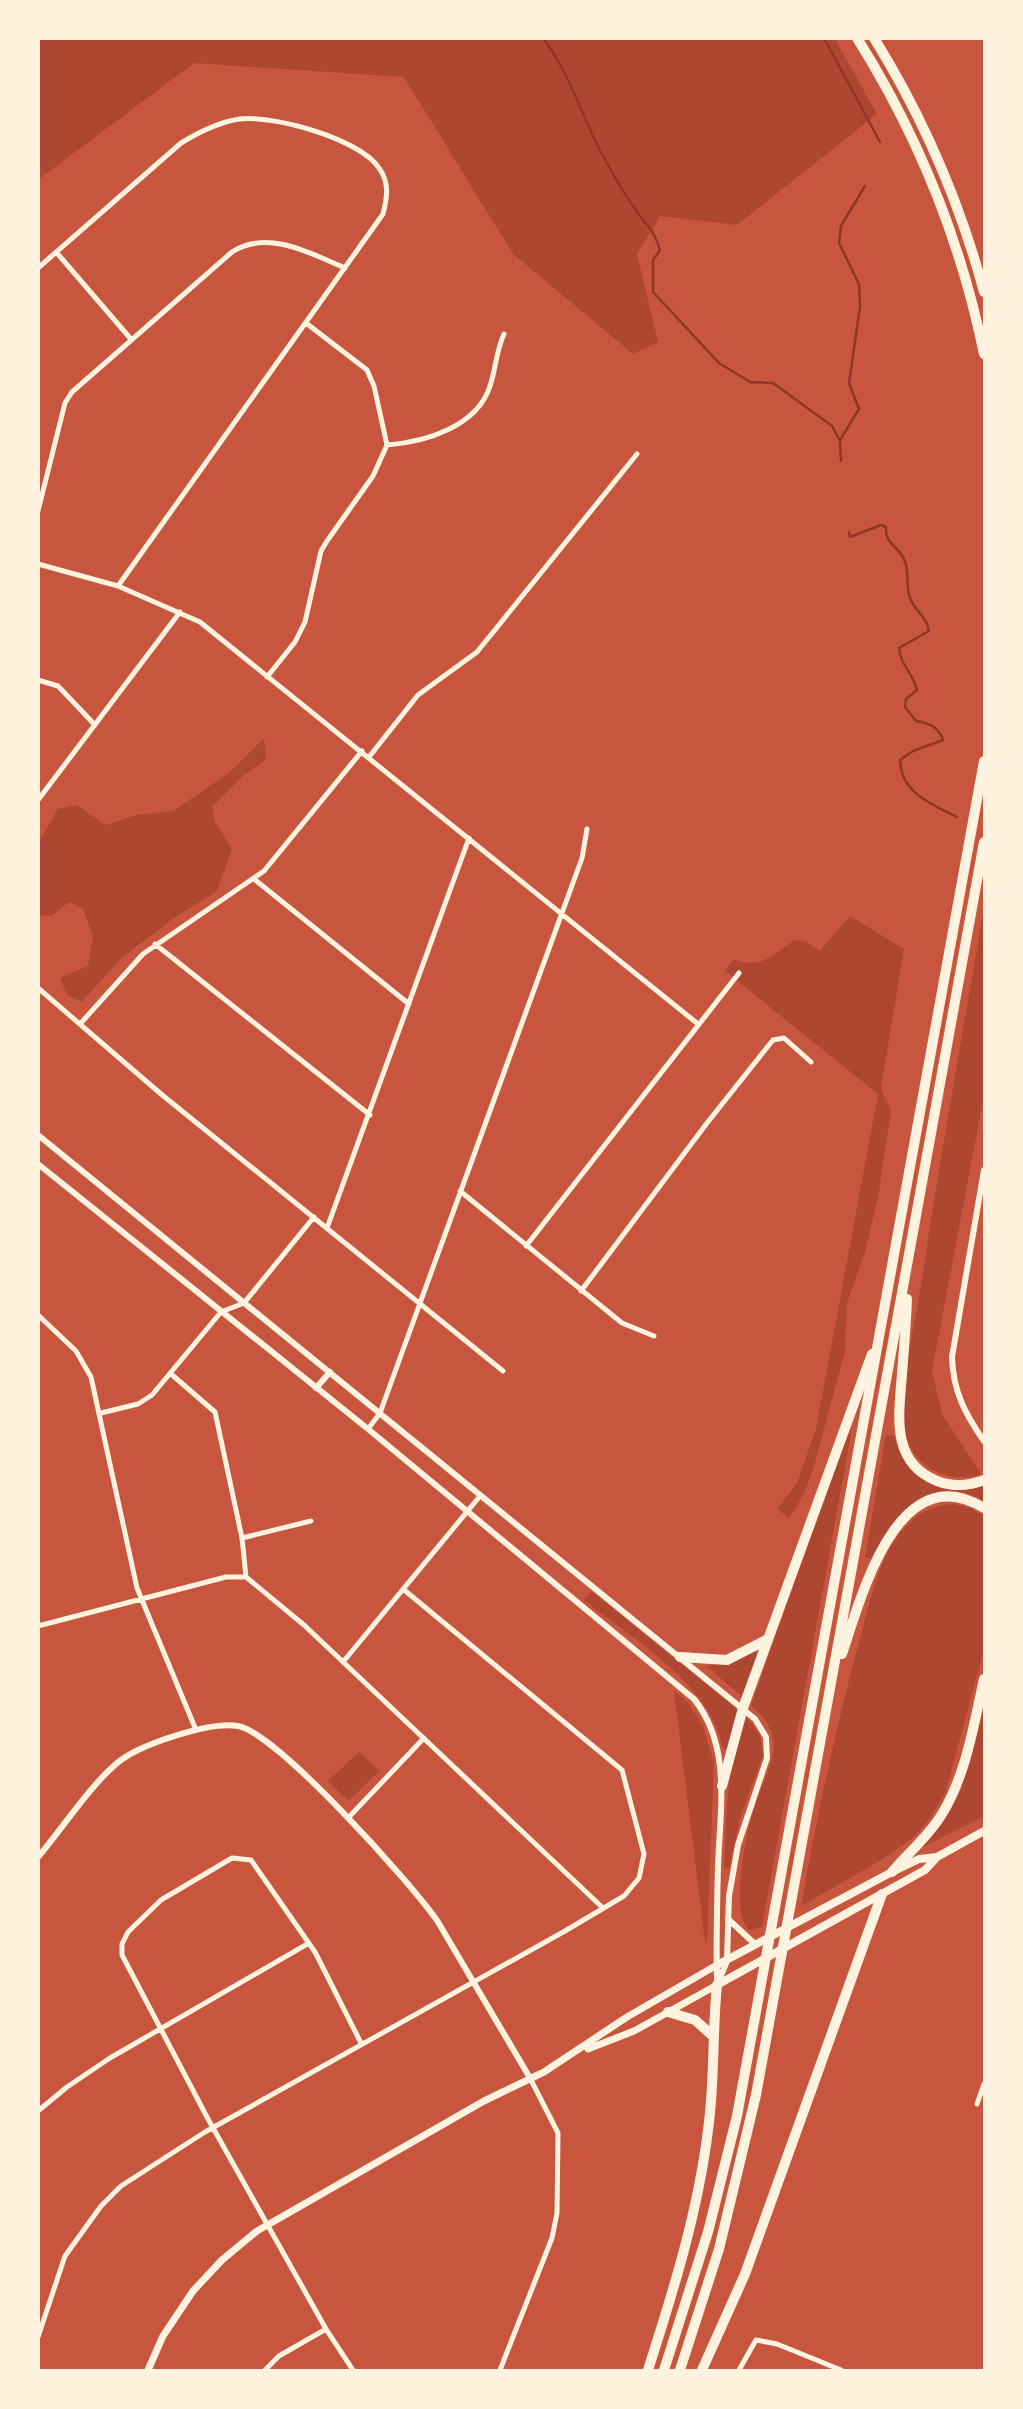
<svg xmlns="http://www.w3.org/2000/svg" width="1023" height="2409" viewBox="0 0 1023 2409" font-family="'IBM Plex Serif',serif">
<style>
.green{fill:#ae4732}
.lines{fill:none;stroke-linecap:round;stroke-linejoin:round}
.stream{stroke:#8f3625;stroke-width:2.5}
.minor{stroke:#fff3e0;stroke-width:5}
.tertiary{stroke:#fff3e0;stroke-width:6}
.secondary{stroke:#fff3e0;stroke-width:7}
.primary{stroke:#fff3e0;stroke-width:8}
.motorway{stroke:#fff3e0;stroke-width:10}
</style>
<rect width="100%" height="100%" fill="#c8553d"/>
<path class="green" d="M 39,38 L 835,39 L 877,114 L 737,225 L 660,216 L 637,254 L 658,342 L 633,354 L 513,254 L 404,77 L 194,63 L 39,179 Z
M 264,738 L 266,759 L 244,775 L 212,807 L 215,822 L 232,849 L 217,891 L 174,918 L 121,958 L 82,1002 L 67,995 L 60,978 L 88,966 L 93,937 L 83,909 L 69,902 L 52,916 L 39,915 L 39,842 L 58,809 L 77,805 L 105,825 L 137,815 L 173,811 L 229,773 Z
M 984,907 L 984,1095 L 932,1371 L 942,1414 L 981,1474 C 949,1485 911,1467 905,1430 C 899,1392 916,1318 922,1278 C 941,1154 963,1031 984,907 Z
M 850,916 L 904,949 L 881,1089 L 891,1110 L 878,1198 L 865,1252 L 847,1303 L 845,1351 L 813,1470 L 803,1496 L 789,1518 L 777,1509 L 797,1483 L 816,1429 L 878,1094 L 725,971 L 734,959 C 761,971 774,953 795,940 L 805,941 L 820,951 Z
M 847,1433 L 851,1434 L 762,1927 L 749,1930 C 740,1920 740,1907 740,1894 C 740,1865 746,1836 754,1809 C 766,1769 793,1739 751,1706 Z
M 886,1435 L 894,1436 C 905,1478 943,1497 984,1486 L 984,1501 C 933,1470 892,1516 871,1559 L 865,1557 Z
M 952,1504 L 970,1508 L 984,1516 L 984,1649 L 946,1791 L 931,1817 L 914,1837 L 883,1859 L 801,1906 C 817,1817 836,1726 860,1639 C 869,1606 876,1567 896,1539 C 911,1517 926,1507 952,1504 Z
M 591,1591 L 738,1710 L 728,1749 L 723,1749 C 713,1685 631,1638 584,1600 Z
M 754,1651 L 758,1654 L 743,1697 L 706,1666 L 734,1661 Z
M 674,1690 L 689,1704 L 703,1726 L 714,1763 L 707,1942 L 705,1942 Z
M 984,1701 L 984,1816 L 921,1848 C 959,1805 971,1755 984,1701 Z
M 746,1717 L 760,1735 L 763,1755 L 740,1818 L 729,1869 L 724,1868 C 727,1820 725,1762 746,1717 Z
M 359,1752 L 379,1771 L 349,1801 L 328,1781 Z"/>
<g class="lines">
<path class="stream" d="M 543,38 C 568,71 579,108 597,144 C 608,166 621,189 635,209 C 646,226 654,229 660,250 L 653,260 L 653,292 L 719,363 L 750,382 L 773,383 L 832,426 L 840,441 L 841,461
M 824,38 L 880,142
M 840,440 L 859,409 L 849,383 L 860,307 L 859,284 L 839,243 L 841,226 L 865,186
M 849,532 L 850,537 L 881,525 L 886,527 C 885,542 894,544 901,554 C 911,567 905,585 910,598 C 915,612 927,616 929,631 L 899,648 C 900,665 914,674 917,690 L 906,699 L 905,707 L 916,721 C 929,723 939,727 943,740 L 913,751 L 900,760 C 901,793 931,804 957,817"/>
<path class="minor" d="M 57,253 L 130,338
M 38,268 L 181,143 C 199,132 218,122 240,119 C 274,115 360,139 379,168 C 390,183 387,198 383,214 L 118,586
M 387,445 C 425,442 477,427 490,386 C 496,368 496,351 504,334
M 38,511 L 65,403 L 72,392 L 232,252 C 267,229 310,253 345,268
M 38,564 L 118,586 L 200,622 L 698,1024
M 267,677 L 295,642 L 305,622 L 321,551 L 327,541 L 373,476 L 387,445 L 374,386 L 367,370 L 306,323
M 38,680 L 58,686 L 95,725
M 369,757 L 418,695 L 477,652 L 637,454
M 38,800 L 180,612
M 254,879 L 409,1004
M 155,944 L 370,1115
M 38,988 L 161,1094 L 503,1371
M 80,1024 L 143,954 L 264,871 L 362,751
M 460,1191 L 622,1323 L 654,1336
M 327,1228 L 469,838
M 526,1246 L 739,973
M 581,1291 L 707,1123 L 773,1040 L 784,1038 L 811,1062
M 38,1315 L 76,1351 L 91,1377 L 137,1588 L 196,1730
M 171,1374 L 215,1412 L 242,1538 L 246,1577
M 101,1413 L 138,1404 L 152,1395 L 221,1312 L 244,1303 L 314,1217
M 368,1429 L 380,1413 L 582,858 L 587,829
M 242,1538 L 311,1521
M 38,1626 L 226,1577 L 246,1577 L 304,1625 L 603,1908
M 343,1662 L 480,1496
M 348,1818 L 424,1738
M 977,2104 L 984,2084
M 38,2111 L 67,2087 L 110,2058 L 309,1943
M 38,2337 L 65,2256 L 101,2206 L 121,2186 L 205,2132 L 565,1931 L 624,1896 L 639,1878 L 644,1854 L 622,1770 L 403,1589
M 265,2370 L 279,2356 L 326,2329
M 353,2370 L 326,2329 L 208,2119 L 122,1955 L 122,1944 L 128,1932 L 161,1900 L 232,1858 L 251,1860 L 315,1952 L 361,2043
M 500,2370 L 552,2238 L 557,2213 L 558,2133 L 530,2078
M 739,2370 L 756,2340 L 777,2344 L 841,2370"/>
<path class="tertiary" d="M 38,1135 L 755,1719 L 766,1737 L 767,1758 L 738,1845 L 729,1896 L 727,1961 L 717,1985
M 38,1164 L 368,1429 L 694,1699 C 732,1746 720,1810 718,1866 C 717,1904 716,1942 717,1980
M 984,1170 L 952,1357 C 953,1391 965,1414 984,1441
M 316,1388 L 330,1372
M 38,1857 C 62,1829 93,1781 121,1760 C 143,1744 210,1721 238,1726 C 277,1733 412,1884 438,1922 L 530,2078
M 728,1919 L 756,1945"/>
<path class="secondary" d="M 588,2049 L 634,2031 L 717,1985
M 148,2370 L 163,2336 L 193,2291 L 222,2260 L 257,2231 L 484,2101 L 544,2072 L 627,2017 L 717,1965"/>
<path class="primary" d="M 717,1965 L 892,1872 L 919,1859 L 937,1857
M 717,1985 L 925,1870 L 937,1857 L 984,1831"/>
<path class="motorway" d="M 857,38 C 918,135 961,242 984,354
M 874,38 C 923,117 960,203 984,292
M 907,1299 C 906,1324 904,1349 902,1374 C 899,1415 890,1462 937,1481 C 953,1487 969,1486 984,1480
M 842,1654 C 861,1598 897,1455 984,1508
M 680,1657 L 727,1660 L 768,1639
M 722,1786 L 743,1708 L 872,1354
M 892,1872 C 908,1853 929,1836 942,1814 C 966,1775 974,1724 984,1679
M 668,2012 L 695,2020 L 714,2037
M 648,2370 C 673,2292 698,2212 708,2130 C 715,2082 712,2034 717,1985
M 664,2370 L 708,2232 L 737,2116 L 984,761
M 680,2370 L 719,2249 L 756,2095 L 984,842
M 702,2370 L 745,2274 L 882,1894"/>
</g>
<rect width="1023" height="2409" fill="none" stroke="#fff3e0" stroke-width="80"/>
</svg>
